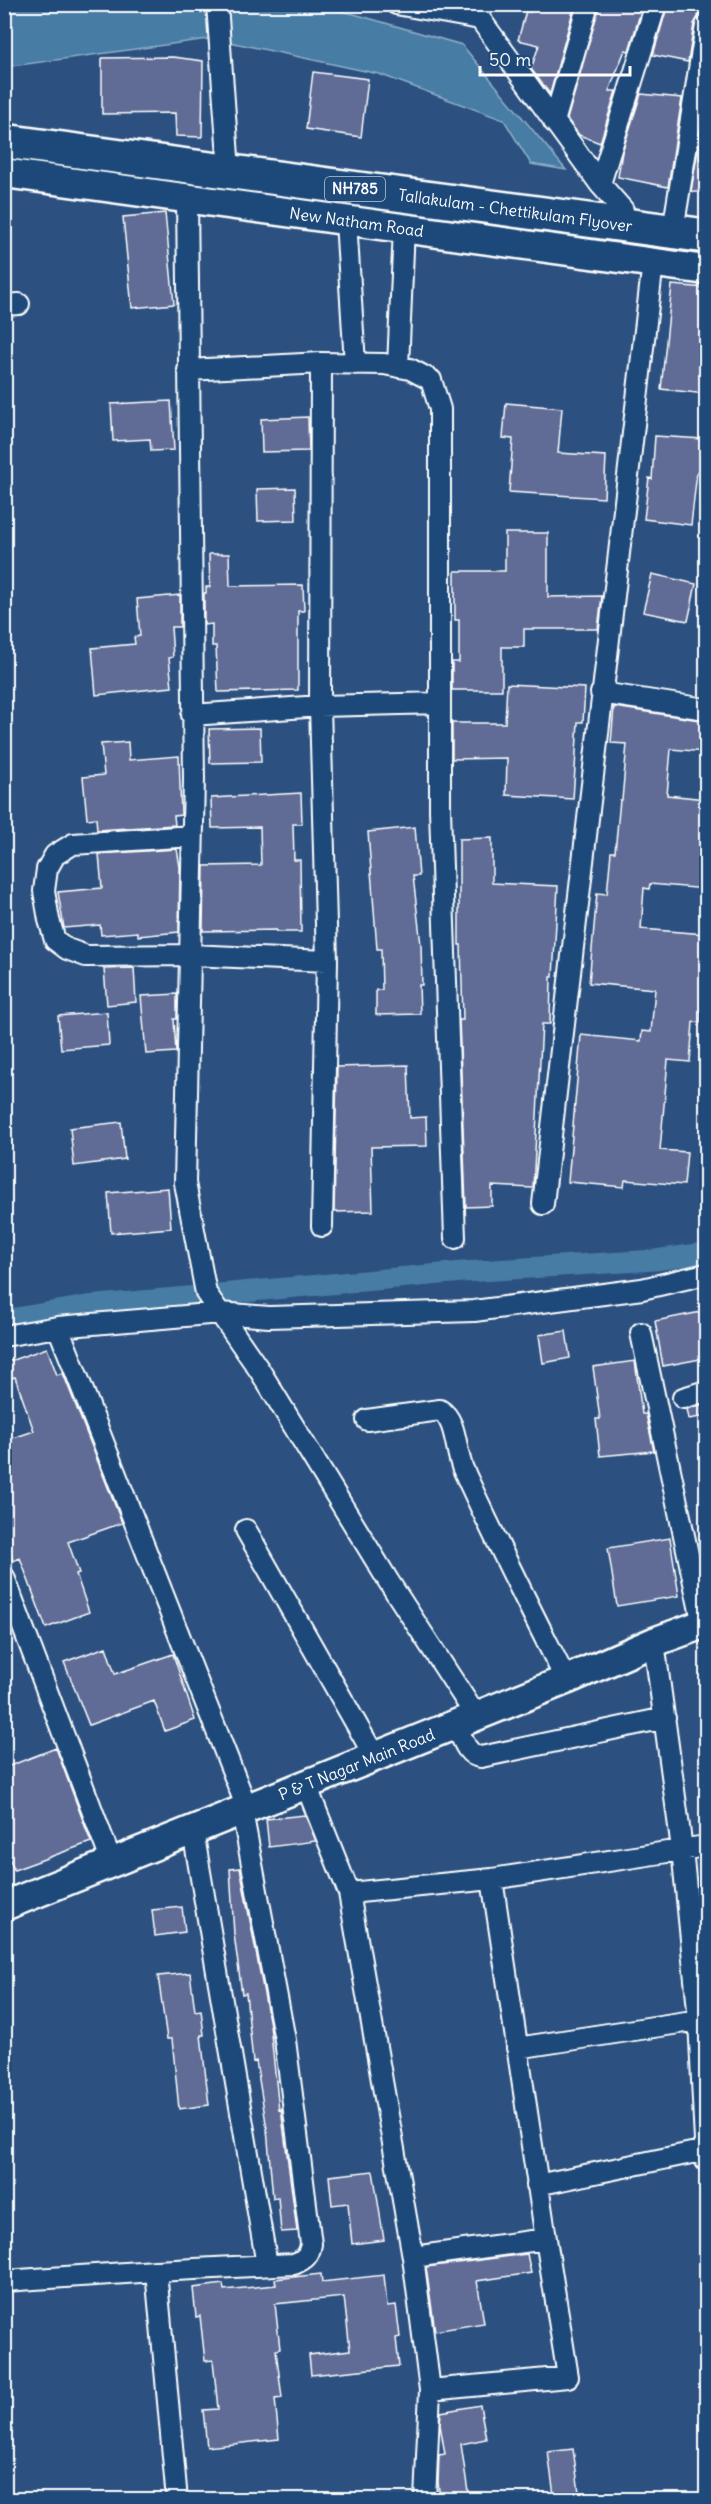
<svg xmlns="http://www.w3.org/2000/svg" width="711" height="2504" viewBox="0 0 711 2504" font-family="Delius,sans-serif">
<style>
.water{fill:#477ca5;stroke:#91b0c9;stroke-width:1.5}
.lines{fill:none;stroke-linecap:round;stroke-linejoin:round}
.canal{stroke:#477ca5;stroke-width:21}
.building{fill:#606c96;stroke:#fff;stroke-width:1.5}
.street-casing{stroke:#fff;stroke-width:24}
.secondary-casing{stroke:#fff;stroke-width:33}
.highway-casing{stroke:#fff;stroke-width:38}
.street{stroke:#1f4a7a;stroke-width:20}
.secondary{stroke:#1f4a7a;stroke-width:28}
.highway{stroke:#1f4a7a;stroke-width:33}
.labels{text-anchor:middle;stroke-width:6;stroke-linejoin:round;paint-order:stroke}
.shield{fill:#1f4a7a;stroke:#bcc9d7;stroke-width:1.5}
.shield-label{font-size:15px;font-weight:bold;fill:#fff}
.street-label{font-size:16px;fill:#fff;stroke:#1f4a7a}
</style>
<rect width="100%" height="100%" fill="#2c5180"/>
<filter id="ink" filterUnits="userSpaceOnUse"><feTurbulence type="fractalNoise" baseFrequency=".0167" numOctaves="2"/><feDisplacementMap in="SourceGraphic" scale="12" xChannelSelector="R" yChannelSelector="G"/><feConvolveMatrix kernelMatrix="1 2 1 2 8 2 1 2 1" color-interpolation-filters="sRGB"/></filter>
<g filter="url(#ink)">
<path class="water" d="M 13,4 L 306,4 L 354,14 L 462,45 L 566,170 L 531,164 L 504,120 L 379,74 L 225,41 L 208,39 L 5,67 L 4,7 Z"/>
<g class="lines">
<path class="canal" d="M 4,1320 L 87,1306 L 463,1272 L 655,1260 L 706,1253"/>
</g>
<path class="building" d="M 532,4 L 575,4 L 550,94 L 531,69 L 539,45 L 518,40 L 526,11 L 530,12 Z
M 600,4 L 643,4 L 629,51 L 625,50 L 609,91 L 616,91 L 600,143 L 579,135 L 567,119 Z
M 668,4 L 701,4 L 698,17 L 694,24 L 688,62 L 653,55 Z
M 173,57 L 203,61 L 202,137 L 176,136 L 175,113 L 102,114 L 102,58 Z
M 313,72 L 368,79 L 361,137 L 306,129 Z
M 641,94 L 682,98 L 668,187 L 618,177 L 622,152 Z
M 699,144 L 706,145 L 706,194 L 691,191 Z
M 165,213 L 174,304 L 132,308 L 123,217 Z
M 672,285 L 706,288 L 706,394 L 661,389 Z
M 171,401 L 174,450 L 151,451 L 150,439 L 113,441 L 111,404 Z
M 506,403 L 562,408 L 558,453 L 606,456 L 604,498 L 509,492 L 513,439 L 503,438 Z
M 308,417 L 309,451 L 262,452 L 261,419 Z
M 655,436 L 703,439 L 700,472 L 697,472 L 691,525 L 644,519 L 649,478 L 652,479 Z
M 295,488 L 296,520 L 258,521 L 257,489 Z
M 505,533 L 548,533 L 548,597 L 602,596 L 598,629 L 524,629 L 524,647 L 502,647 L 502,690 L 452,690 L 452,662 L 459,662 L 459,620 L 455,620 L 455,571 L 505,571 Z
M 209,554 L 229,554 L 230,586 L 303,585 L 304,611 L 298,611 L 298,690 L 218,692 L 216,646 L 212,646 L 212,624 L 204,625 L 204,593 L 206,593 L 206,587 L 210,587 Z
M 652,574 L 696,584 L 688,621 L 643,612 Z
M 180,595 L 180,627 L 171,627 L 173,657 L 169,658 L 172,687 L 96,695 L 92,648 L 135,644 L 134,637 L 140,636 L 137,599 Z
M 507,684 L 585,688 L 583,722 L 578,722 L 573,799 L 506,795 L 507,758 L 452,759 L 452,723 L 505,723 Z
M 614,707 L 706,721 L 706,752 L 671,749 L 667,795 L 706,799 L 706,889 L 650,884 L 649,889 L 644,888 L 641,929 L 706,934 L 700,1023 L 693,1022 L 690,1062 L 668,1060 L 660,1150 L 687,1152 L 684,1185 L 625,1180 L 624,1187 L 568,1182 L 581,1035 L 641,1041 L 642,1031 L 651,1032 L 655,989 L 589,983 L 597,893 L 607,894 L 611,852 L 615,852 L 620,800 L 622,800 L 627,744 L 611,743 Z
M 260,728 L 261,762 L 210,763 L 209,729 Z
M 128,742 L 129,760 L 179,756 L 181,815 L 174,816 L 175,825 L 97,830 L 96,818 L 87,819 L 83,777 L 104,775 L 101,744 Z
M 301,793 L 302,824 L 293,824 L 294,860 L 300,860 L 301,932 L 276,932 L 276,930 L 203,931 L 204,866 L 261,865 L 260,827 L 212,828 L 211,798 Z
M 415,827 L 419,876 L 413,876 L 421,945 L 422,985 L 419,985 L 420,1014 L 376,1015 L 376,990 L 382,990 L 381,949 L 377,949 L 368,832 Z
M 492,838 L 492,883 L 558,886 L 553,977 L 551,977 L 550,1024 L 542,1024 L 533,1188 L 492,1186 L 492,1206 L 466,1207 L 459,1020 L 463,1020 L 461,945 L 459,945 L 459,839 Z
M 177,849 L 180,867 L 179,932 L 138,936 L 138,932 L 101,935 L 100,925 L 64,928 L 58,892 L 102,888 L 99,854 Z
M 134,968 L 136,1002 L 107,1005 L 104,969 Z
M 177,994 L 177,1019 L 174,1019 L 176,1052 L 146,1054 L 141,996 Z
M 107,1012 L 109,1045 L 61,1049 L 58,1016 Z
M 408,1065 L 410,1118 L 426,1117 L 427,1146 L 371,1147 L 373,1211 L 334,1212 L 337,1067 Z
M 121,1122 L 125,1159 L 74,1166 L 70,1128 Z
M 168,1188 L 171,1228 L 111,1233 L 108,1193 Z
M 706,1311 L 706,1358 L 663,1366 L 655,1321 Z
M 566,1331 L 570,1358 L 543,1363 L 539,1335 Z
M 47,1348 L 57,1375 L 63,1373 L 122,1523 L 68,1542 L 79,1573 L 76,1574 L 89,1612 L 46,1628 L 20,1558 L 13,1561 L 4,1536 L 4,1441 L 34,1431 L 15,1377 L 4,1380 L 4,1363 Z
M 635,1361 L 642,1414 L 646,1414 L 654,1451 L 600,1456 L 596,1419 L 600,1419 L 593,1367 Z
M 706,1403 L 706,1416 L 689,1419 L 687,1409 Z
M 670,1538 L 679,1596 L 617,1606 L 608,1548 Z
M 106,1647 L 115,1674 L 173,1654 L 195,1720 L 165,1731 L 154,1701 L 89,1725 L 64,1662 Z
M 56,1748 L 91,1842 L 14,1870 L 4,1845 L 4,1768 Z
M 305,1815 L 316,1841 L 269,1847 L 266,1819 Z
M 240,1868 L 270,2025 L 279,2110 L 281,2109 L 297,2231 L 281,2232 L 278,2197 L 273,2198 L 267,2129 L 256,2061 L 253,2062 L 246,1993 L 242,1994 L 234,1934 L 230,1869 Z
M 182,1907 L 185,1932 L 155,1936 L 152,1910 Z
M 190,1973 L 195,2011 L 201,2010 L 204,2035 L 201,2035 L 209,2105 L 179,2109 L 172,2039 L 167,2039 L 158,1976 Z
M 373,2171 L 384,2240 L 352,2244 L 348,2203 L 332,2205 L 329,2176 Z
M 527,2254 L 531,2273 L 477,2281 L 484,2323 L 435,2331 L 426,2267 Z
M 321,2274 L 322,2282 L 384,2275 L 387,2306 L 396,2305 L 400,2337 L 396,2338 L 399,2366 L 311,2375 L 309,2355 L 350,2350 L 344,2297 L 275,2304 L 280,2349 L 276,2350 L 282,2398 L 275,2399 L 279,2439 L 207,2447 L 203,2410 L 218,2409 L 213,2360 L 205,2361 L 200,2316 L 196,2317 L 193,2288 L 223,2284 L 224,2290 L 276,2285 L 275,2279 Z
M 480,2405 L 486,2439 L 461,2444 L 469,2499 L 440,2499 L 438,2482 L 439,2455 L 445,2454 L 440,2425 L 441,2412 Z
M 573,2449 L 579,2492 L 554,2495 L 548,2452 Z"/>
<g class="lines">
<defs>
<path id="street" d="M 217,4 L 228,157
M 396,4 L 480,19 L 600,184 L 623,210
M 554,122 L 588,4
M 600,184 L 656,4
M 187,200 L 194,779 L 185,1183 L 206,1293 L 260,1371 L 389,1582 L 476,1716
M 675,218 L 706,26
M 346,221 L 355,364
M 4,305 L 19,304
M 321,363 L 320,706 L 327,961 L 322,1226
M 398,367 L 404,227
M 188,370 L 321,363 L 384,364 L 410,369 L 431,380 L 440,409 L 440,810 L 455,1238
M 601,693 L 706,709
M 192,715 L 320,706 L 440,703
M 192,836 L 73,844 L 55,855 L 47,869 L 44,891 L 49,920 L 55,940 L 67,949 L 86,956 L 190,955 L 327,961
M 543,1204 L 653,262
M 58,1327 L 247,1808
M 641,1333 L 703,1625
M 4,1336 L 58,1327 L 220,1313 L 269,1317 L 474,1311 L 642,1289 L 706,1274
M 683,1398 L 706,1391
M 367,1420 L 440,1410 C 457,1420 455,1451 463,1469 C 495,1540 531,1610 566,1680
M 246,1530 L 375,1757
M 4,1577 L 112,1863
M 654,1642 L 682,1849 L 699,2020 L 706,2161
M 456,1724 C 462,1737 466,1756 481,1757 L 665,1718
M 306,1785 L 349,1893 L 413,2257 L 430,2390 L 425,2500
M 193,1831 L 267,2265
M 492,1879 L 546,2239
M 349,1893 L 492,1879 L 706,1846
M 517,2048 L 699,2020
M 537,2185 L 706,2150
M 413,2257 L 546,2239 L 568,2377 L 430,2390
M 156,2271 L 294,2264 C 305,2259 309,2256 311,2244 L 285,2040 L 242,1811
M 4,2281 L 156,2271 L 177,2500"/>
<g id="secondary">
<path id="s1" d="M 4,173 L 706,270"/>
<path id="s2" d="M 4,1906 L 566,1680 L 654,1642 L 706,1623"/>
</g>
<g id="highway">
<path id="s3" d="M 4,141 L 706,236"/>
</g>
</defs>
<use href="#street" class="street-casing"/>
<use href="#secondary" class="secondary-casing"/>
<use href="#highway" class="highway-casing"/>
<use href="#street" class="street"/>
<use href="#secondary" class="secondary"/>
<use href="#highway" class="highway"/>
</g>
</g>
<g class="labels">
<rect class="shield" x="325" y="177" width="60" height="24" rx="4.5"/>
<g class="shield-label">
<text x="355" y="194">NH785</text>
</g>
<g class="street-label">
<text dy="6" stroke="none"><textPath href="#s3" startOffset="516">Tallakulam - Chettikulam Flyover</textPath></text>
<text dy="6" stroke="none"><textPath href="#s1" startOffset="356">New Natham Road</textPath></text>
<text dy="6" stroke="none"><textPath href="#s2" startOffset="380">P &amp; T Nagar Main Road</textPath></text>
</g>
</g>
<rect width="711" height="2504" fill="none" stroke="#1f4a7a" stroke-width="24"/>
<rect x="12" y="12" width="687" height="2480" fill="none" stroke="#fff" stroke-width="2" filter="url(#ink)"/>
<path d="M480 66v9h150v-9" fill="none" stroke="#ffffff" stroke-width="3"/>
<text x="489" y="66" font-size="18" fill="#ffffff" stroke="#1f4a7a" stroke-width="4.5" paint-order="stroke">50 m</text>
</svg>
